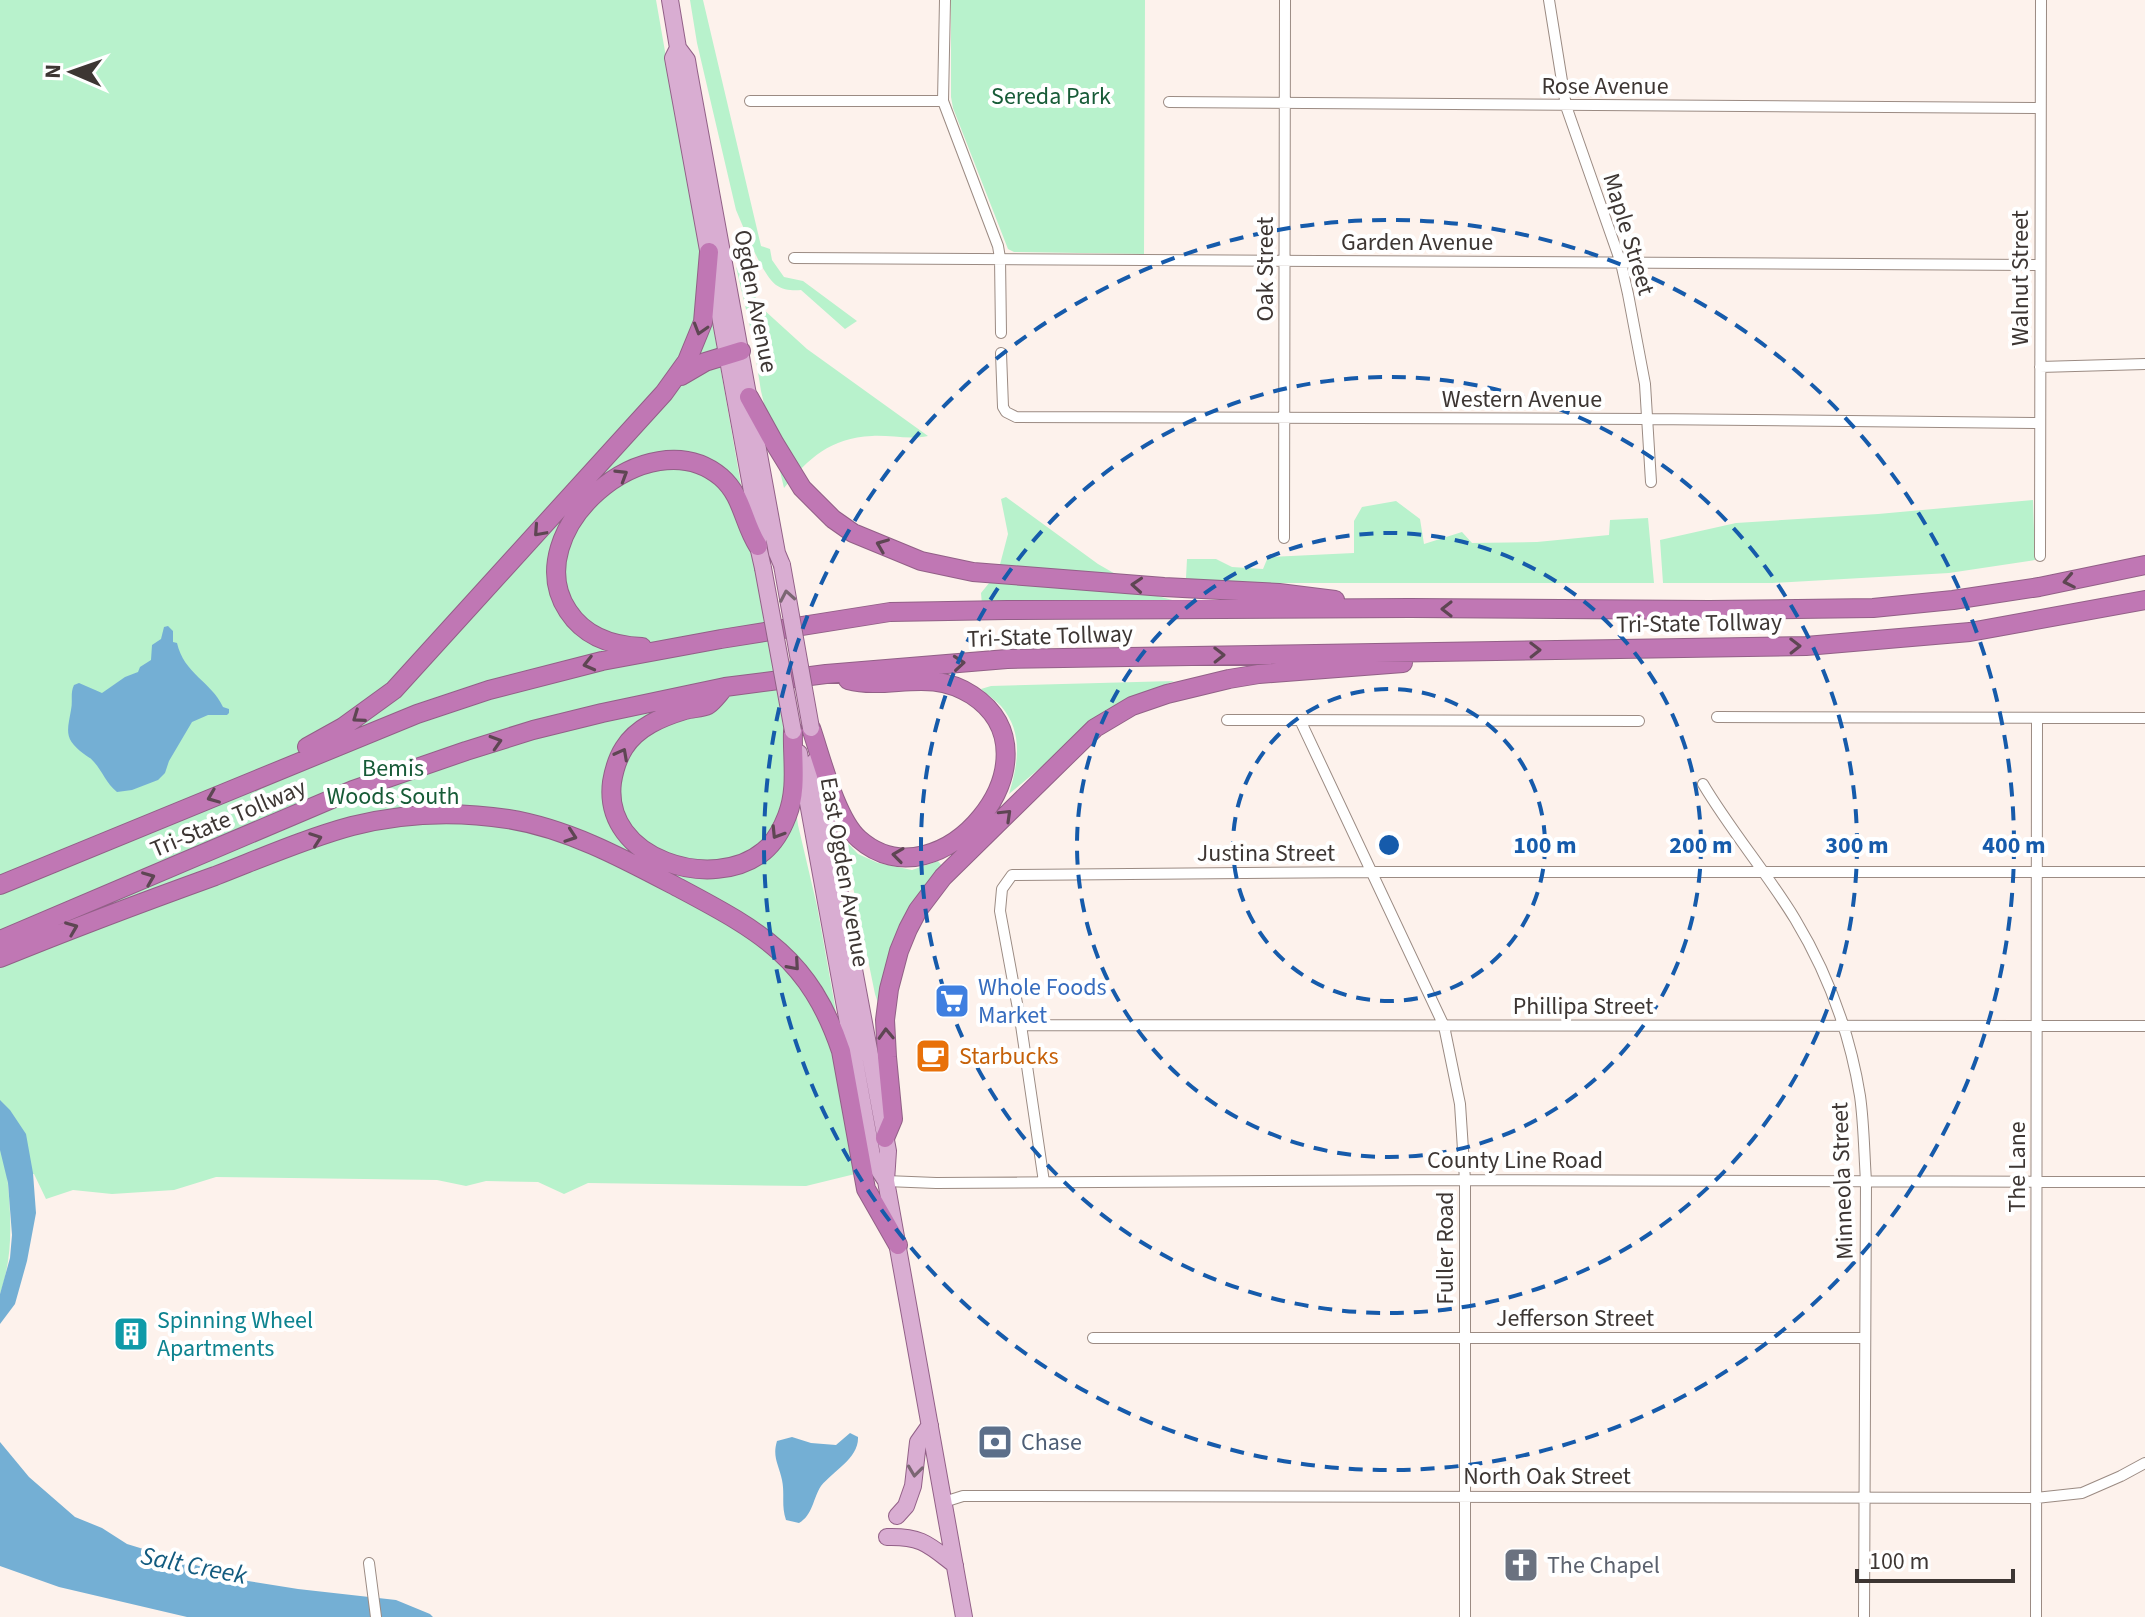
<svg xmlns="http://www.w3.org/2000/svg" width="2145" height="1617" viewBox="0 0 2145 1617" font-family="'Source Sans 3',sans-serif">
<style>
.green{fill:#b8f2cc}
.water{fill:#74afd4}
.lines{fill:none;stroke-linecap:round;stroke-linejoin:round}
.minor-casing{stroke:#9b8b83;stroke-width:12}
.primary-casing{stroke:#926087;stroke-width:18}
.motorway-casing{stroke:#926087;stroke-width:20}
.minor{stroke:#fff;stroke-width:10}
.primary{stroke:#d9add2;stroke-width:16}
.motorway{stroke:#c077b4;stroke-width:18}
.primary-bridge-casing{stroke:#926087;stroke-width:18;stroke-linecap:butt}
.primary-bridge{stroke:#d9add2;stroke-width:16}
.oneway{stroke:#5e4653}
.oneway2{stroke:#7b6673}
.ring{fill:none;stroke:#165bab;stroke-width:4;stroke-dasharray:14 10}
.labels{text-anchor:middle;stroke-width:8;stroke-linejoin:round;paint-order:stroke}
.street-label{font-size:24px;fill:#3d3633;stroke:#fff}
.park-label{font-size:24px;fill:#175b37;stroke:#fff}
.shop-label{font-size:24px;fill:#366cbe;stroke:#fff;text-anchor:start}
.food-label{font-size:24px;fill:#c56008;stroke:#fff;text-anchor:start}
.culture-label{font-size:24px;fill:#0d838f;stroke:#fff;text-anchor:start}
.service-label{font-size:24px;fill:#4e5e75;stroke:#fff;text-anchor:start}
.worship-label{font-size:24px;fill:#5b616d;stroke:#fff;text-anchor:start}
.water-label{font-size:26px;font-style:italic;fill:#125b7f;stroke:#fff}
.centre{fill:#165bab;stroke:#fff;stroke-width:4}
.ring-label{font-size:24px;text-anchor:middle;font-weight:bold;fill:#165bab;stroke:#fff;stroke-width:8;stroke-linejoin:round;paint-order:stroke}
</style>
<rect width="100%" height="100%" fill="#fdf2ec"/>
<path class="green" d="M 0,0 L 656,0 L 789,759 L 798,825 L 817,906 L 835,1006 L 855,1174 L 806,1186 L 588,1183 L 564,1194 L 538,1182 L 486,1181 L 466,1186 L 437,1180 L 216,1177 L 174,1190 L 112,1194 L 73,1190 L 46,1199 L 34,1174 L 7,1174 C 11,1215 14,1254 0,1294 Z
M 690,0 L 703,0 L 761,246 L 770,249 L 772,260 L 784,277 L 803,281 L 857,321 L 845,329 L 801,290 C 793,291 783,290 776,285 C 761,273 744,228 736,210 L 697,43 Z
M 951,0 L 1145,0 L 1144,254 L 1014,252 L 1008,249 L 953,108 L 951,97 Z
M 736,267 L 763,309 L 807,349 L 928,436 C 909,440 891,435 872,436 C 830,438 809,458 784,488 L 761,391 L 752,335 Z
M 1006,497 L 1098,564 L 1150,594 L 1191,605 L 982,605 L 981,593 L 998,572 L 1008,534 L 1001,499 Z
M 2033,500 L 2035,560 L 1949,573 L 1772,583 L 1663,583 L 1660,540 L 1736,523 L 1878,514 Z
M 1396,501 L 1420,519 L 1424,544 L 1462,532 L 1472,543 L 1537,542 L 1609,535 L 1610,520 L 1648,518 L 1654,583 L 1205,583 L 1186,578 L 1187,559 L 1216,559 L 1232,567 L 1263,569 L 1268,557 L 1354,553 L 1354,521 L 1362,507 Z
M 1174,681 L 1114,706 L 1009,794 C 1018,764 1024,733 1001,706 C 995,700 987,694 981,689 L 991,686 Z
M 843,838 L 858,854 L 878,863 L 912,870 L 938,861 L 942,866 L 904,917 L 887,961 L 879,1006 L 875,994 Z"/>
<path class="water" d="M 168,626 L 173,631 L 173,642 L 177,643 C 184,674 211,681 223,707 L 229,709 L 229,713 L 227,715 L 208,715 L 192,722 L 169,761 L 165,773 L 158,780 L 132,790 L 117,792 C 106,783 103,772 94,762 C 90,757 89,758 84,754 C 64,739 67,732 71,710 C 73,701 70,693 74,685 L 79,683 L 102,693 L 125,677 L 138,672 L 140,667 L 151,660 L 152,645 L 161,639 L 164,627 Z
M 0,1100 L 10,1110 L 26,1134 L 33,1173 L 36,1213 L 27,1261 L 15,1304 L 0,1324 L 0,1294 L 10,1258 L 12,1235 L 8,1183 L 0,1150 Z
M 850,1433 L 858,1437 C 859,1458 833,1471 821,1486 C 813,1498 813,1515 799,1523 L 786,1520 C 781,1506 785,1494 782,1480 C 779,1465 772,1457 777,1441 L 792,1437 L 811,1443 L 836,1445 Z
M 0,1442 L 29,1477 L 75,1517 L 102,1528 L 127,1544 L 248,1581 L 298,1589 L 396,1600 L 430,1614 L 433,1617 L 187,1617 L 59,1587 L 0,1566 Z"/>
<g class="lines">
<defs>
<path id="minor" d="M 945,0 L 943,101 L 998,246 L 1000,258 L 1001,333
M 1549,0 L 1566,106 L 1621,263 L 1628,294 L 1645,384 L 1651,482
M 750,101 L 943,101
M 1169,102 L 2040,108
M 794,258 L 2040,265
M 1001,353 L 1003,407 L 1006,412 L 1016,417 L 1647,419 L 2040,423
M 2040,367 L 2145,364
M 1284,538 L 1285,0
M 2040,556 L 2041,0
M 1717,717 L 2145,718
M 1227,720 L 1639,721
M 1300,720 L 1444,1026 L 1460,1104 L 1465,1180 L 1465,1617
M 1703,784 C 1731,831 1767,873 1795,919 C 1827,972 1850,1034 1860,1096 C 1864,1124 1864,1152 1866,1181 L 1864,1617
M 1021,1025 L 2145,1026
M 886,1181 L 936,1183 L 1465,1180 L 2145,1182
M 1044,1182 L 1021,1025 L 1000,911 L 1002,889 L 1012,875 L 1371,872 L 2145,872
M 1093,1338 L 1865,1338
M 944,1502 L 963,1496 L 1030,1496 L 2036,1498 L 2082,1493 L 2121,1476 L 2145,1463
M 369,1563 L 376,1617
M 2036,1617 L 2037,718"/>
<path id="primary" d="M 670,0 L 678,48 L 687,60 L 689,72 L 777,553 L 782,565
M 678,48 L 673,58 L 759,530 L 758,546 L 763,568
M 799,753 L 873,1161 L 886,1181
M 815,761 L 888,1151 L 886,1181 L 964,1617
M 897,1516 L 906,1506 L 913,1486 L 918,1442 L 930,1425
M 887,1537 C 922,1536 929,1545 955,1565"/>
<path id="motorway" d="M 681,376 L 705,362 L 741,351
M 749,397 L 775,444 L 802,488 L 833,519 L 853,533 L 921,561 L 973,572 L 1164,587 L 1279,593 L 1335,600
M 642,647 C 613,646 585,637 568,611 C 516,532 648,416 721,477 C 743,496 743,523 758,546
M 725,687 C 720,692 714,701 708,705 C 702,708 692,708 685,710 C 662,717 637,727 624,748 C 617,759 614,770 612,782 C 602,860 714,893 764,851 C 775,842 782,829 787,816 C 798,788 792,760 793,731
M 811,728 C 821,757 836,819 859,839 C 939,910 1067,757 972,695 C 928,667 891,691 848,680
M 307,747 L 343,727 L 394,690 L 664,393 L 687,361 L 703,322 L 709,252
M 0,885 L 417,714 L 489,690 L 602,661 L 721,639 L 890,612 L 1007,610 L 1410,608 L 1709,610 L 1873,608 L 1953,600 L 2039,587 L 2145,565
M 0,940 L 353,790 L 466,751 L 533,730 L 602,713 L 725,687 L 826,674 L 1007,659 L 1806,646 L 1970,632 L 2145,600
M 0,958 C 71,929 143,902 215,876 C 259,859 307,838 352,826 C 403,813 456,811 508,819 C 570,829 626,860 681,889 C 762,932 810,959 841,1051 L 866,1189 L 898,1245
M 885,1138 L 893,1119 L 887,1057 L 885,1020 L 889,989 L 899,951 L 908,929 L 918,910 L 943,877 L 1095,728 L 1132,706 L 1167,694 L 1229,679 L 1259,674 L 1403,663"/>
</defs>
<use href="#minor" class="minor-casing"/>
<use href="#primary" class="primary-casing"/>
<use href="#motorway" class="motorway-casing"/>
<use href="#minor" class="minor"/>
<use href="#primary" class="primary"/>
<use href="#motorway" class="motorway"/>
<defs>
<path id="primary-bridge" d="M 782,565 L 811,728
M 763,568 L 793,731"/>
</defs>
<use href="#primary-bridge" class="primary-bridge-casing"/>
<use href="#primary-bridge" class="primary-bridge"/>
</g>
<defs><path id="oneway-chevron" d="M-2-3.5L2.5 0L-2 3.5" fill="none" stroke-width="1.6" stroke-linecap="round" stroke-linejoin="round" transform="scale(2)"/></defs>
<g class="oneway">
<use href="#oneway-chevron" transform="translate(700 329) rotate(107)"/>
<use href="#oneway-chevron" transform="translate(622 475) rotate(-32)"/>
<use href="#oneway-chevron" transform="translate(539 531) rotate(132)"/>
<use href="#oneway-chevron" transform="translate(882 545) rotate(-158)"/>
<use href="#oneway-chevron" transform="translate(2069 581) rotate(169)"/>
<use href="#oneway-chevron" transform="translate(1137 585) rotate(-176)"/>
<use href="#oneway-chevron" transform="translate(1447 609) rotate(-180)"/>
<use href="#oneway-chevron" transform="translate(1795 646) rotate(-1)"/>
<use href="#oneway-chevron" transform="translate(1535 650) rotate(-1)"/>
<use href="#oneway-chevron" transform="translate(1219 655) rotate(-1)"/>
<use href="#oneway-chevron" transform="translate(959 663) rotate(-5)"/>
<use href="#oneway-chevron" transform="translate(589 664) rotate(166)"/>
<use href="#oneway-chevron" transform="translate(358 717) rotate(145)"/>
<use href="#oneway-chevron" transform="translate(496 742) rotate(-17)"/>
<use href="#oneway-chevron" transform="translate(622 754) rotate(-62)"/>
<use href="#oneway-chevron" transform="translate(213 797) rotate(158)"/>
<use href="#oneway-chevron" transform="translate(1006 815) rotate(-44)"/>
<use href="#oneway-chevron" transform="translate(777 833) rotate(122)"/>
<use href="#oneway-chevron" transform="translate(571 836) rotate(19)"/>
<use href="#oneway-chevron" transform="translate(316 839) rotate(-20)"/>
<use href="#oneway-chevron" transform="translate(898 855) rotate(-172)"/>
<use href="#oneway-chevron" transform="translate(149 878) rotate(-22)"/>
<use href="#oneway-chevron" transform="translate(72 928) rotate(-22)"/>
<use href="#oneway-chevron" transform="translate(794 965) rotate(49)"/>
<use href="#oneway-chevron" transform="translate(886 1034) rotate(-92)"/>
</g>
<g class="oneway2">
<use href="#oneway-chevron" transform="translate(787 596) rotate(-100)"/>
<use href="#oneway-chevron" transform="translate(915 1471) rotate(97)"/>
</g>
<g class="ring">
<circle cx="1389" cy="845" r="156"/>
<circle cx="1389" cy="845" r="312"/>
<circle cx="1389" cy="845" r="468"/>
<circle cx="1389" cy="845" r="625"/>
</g>
<defs>
<symbol id="supermarket-square" viewBox="-11 -11 22 22"><rect x="-9" y="-9" width="18" height="18" rx="4" fill="#3f7fe0" stroke="#fff"/><path d="M-6-5.5h2.5l.6 2H6L4.5 2H-2.5L-4.4-4H-6ZM-1.5 3.2a1.3 1.3 0 1 0 .1 0ZM3 3.2a1.3 1.3 0 1 0 .1 0Z" fill="#fff"/></symbol>
<symbol id="cafe-square" viewBox="-11 -11 22 22"><rect x="-9" y="-9" width="18" height="18" rx="4" fill="#e8710a" stroke="#fff"/><path d="M-5.5-4.5H6V0H3Q3 3.5 0 3.5H-2.5Q-5.5 3.5-5.5 0ZM3-3.2v2h1.7v-2ZM-6 4.5H4V6H-6Z" fill="#fff"/></symbol>
<symbol id="building-square" viewBox="-11 -11 22 22"><rect x="-9" y="-9" width="18" height="18" rx="4" fill="#0f9aa8" stroke="#fff"/><path d="M-4-6H4V6H1V3H-1V6H-4ZM-2.5-4.3h1.7v1.8h-1.7ZM.8-4.3h1.7v1.8H.8ZM-2.5-1h1.7V.8h-1.7ZM.8-1h1.7V.8H.8Z" fill="#fff"/></symbol>
<symbol id="bank-square" viewBox="-11 -11 22 22"><rect x="-9" y="-9" width="18" height="18" rx="4" fill="#5c6f8a" stroke="#fff"/><path d="M-6-4H6V4H-6ZM0-2.3a2.3 2.3 0 1 0 0 4.6a2.3 2.3 0 1 0 0-4.6Z" fill="#fff"/></symbol>
<symbol id="church-square" viewBox="-11 -11 22 22"><rect x="-9" y="-9" width="18" height="18" rx="4" fill="#6b7280" stroke="#fff"/><path d="M-1.2-6h2.4v3.5h3.3v2.4h-3.3V6h-2.4V-.1h-3.3v-2.4h3.3Z" fill="#fff"/></symbol>
</defs>
<g fill-rule="evenodd">
<use href="#supermarket-square" x="932" y="981" width="40" height="40"/>
<use href="#cafe-square" x="913" y="1036" width="40" height="40"/>
<use href="#building-square" x="111" y="1314" width="40" height="40"/>
<use href="#bank-square" x="975" y="1422" width="40" height="40"/>
<use href="#church-square" x="1501" y="1545" width="40" height="40"/>
</g>
<g class="labels">
<g class="street-label">
<text x="1605" y="94">Rose Avenue</text>
<text transform="translate(1629 234) rotate(73)" y="8">Maple Street</text>
<text x="1417" y="250">Garden Avenue</text>
<text transform="translate(1265 269) rotate(-90)" y="8">Oak Street</text>
<text transform="translate(2020 278) rotate(-90)" y="8">Walnut Street</text>
<text transform="translate(756 301) rotate(79)" y="8">Ogden Avenue</text>
<text x="1522" y="407">Western Avenue</text>
<text transform="translate(1699 623) rotate(-1)" y="8">Tri-State Tollway</text>
<text transform="translate(1050 636) rotate(-2)" y="8">Tri-State Tollway</text>
<text transform="translate(228 818) rotate(-23)" y="8">Tri-State Tollway</text>
<text x="1266" y="861">Justina Street</text>
<text transform="translate(845 872) rotate(80)" y="8">East Ogden Avenue</text>
<text x="1583" y="1014">Phillipa Street</text>
<text x="1515" y="1168">County Line Road</text>
<text transform="translate(2017 1167) rotate(-90)" y="8">The Lane</text>
<text transform="translate(1842 1181) rotate(-92)" y="8">Minneola Street</text>
<text transform="translate(1445 1248) rotate(-90)" y="8">Fuller Road</text>
<text x="1575" y="1326">Jefferson Street</text>
<text x="1547" y="1484">North Oak Street</text>
</g>
<g class="park-label">
<text x="1051" y="104">Sereda Park</text>
<text x="393" y="776">Bemis<tspan x="393" dy="28">Woods South</tspan></text>
</g>
<g class="shop-label">
<text x="978" y="995">Whole Foods<tspan x="978" dy="28">Market</tspan></text>
</g>
<g class="food-label">
<text x="959" y="1064">Starbucks</text>
</g>
<g class="culture-label">
<text x="157" y="1328">Spinning Wheel<tspan x="157" dy="28">Apartments</tspan></text>
</g>
<g class="service-label">
<text x="1021" y="1450">Chase</text>
</g>
<g class="worship-label">
<text x="1547" y="1573">The Chapel</text>
</g>
<g class="water-label">
<text transform="translate(194 1565) rotate(11)" y="9">Salt Creek</text>
</g>
</g>
<circle cx="1389" cy="845" r="12" class="centre"/>
<g class="ring-label">
<text x="1545" y="853">100 m</text>
<text x="1701" y="853">200 m</text>
<text x="1857" y="853">300 m</text>
<text x="2014" y="853">400 m</text>
</g>
<g transform="translate(72 72) rotate(272)" stroke="#ffffff" stroke-width="6" paint-order="stroke">
<path d="M0-6L14 30L0 20L-14 30Z" fill="#3d3633"/>
<text y="-12" font-size="22" font-weight="bold" text-anchor="middle" fill="#3d3633">N</text>
</g>
<path d="M1857 1569v12h156v-12" fill="none" stroke="#3d3633" stroke-width="4"/>
<text x="1869" y="1569" font-size="24" fill="#3d3633" stroke="#ffffff" stroke-width="6" paint-order="stroke">100 m</text>
</svg>
